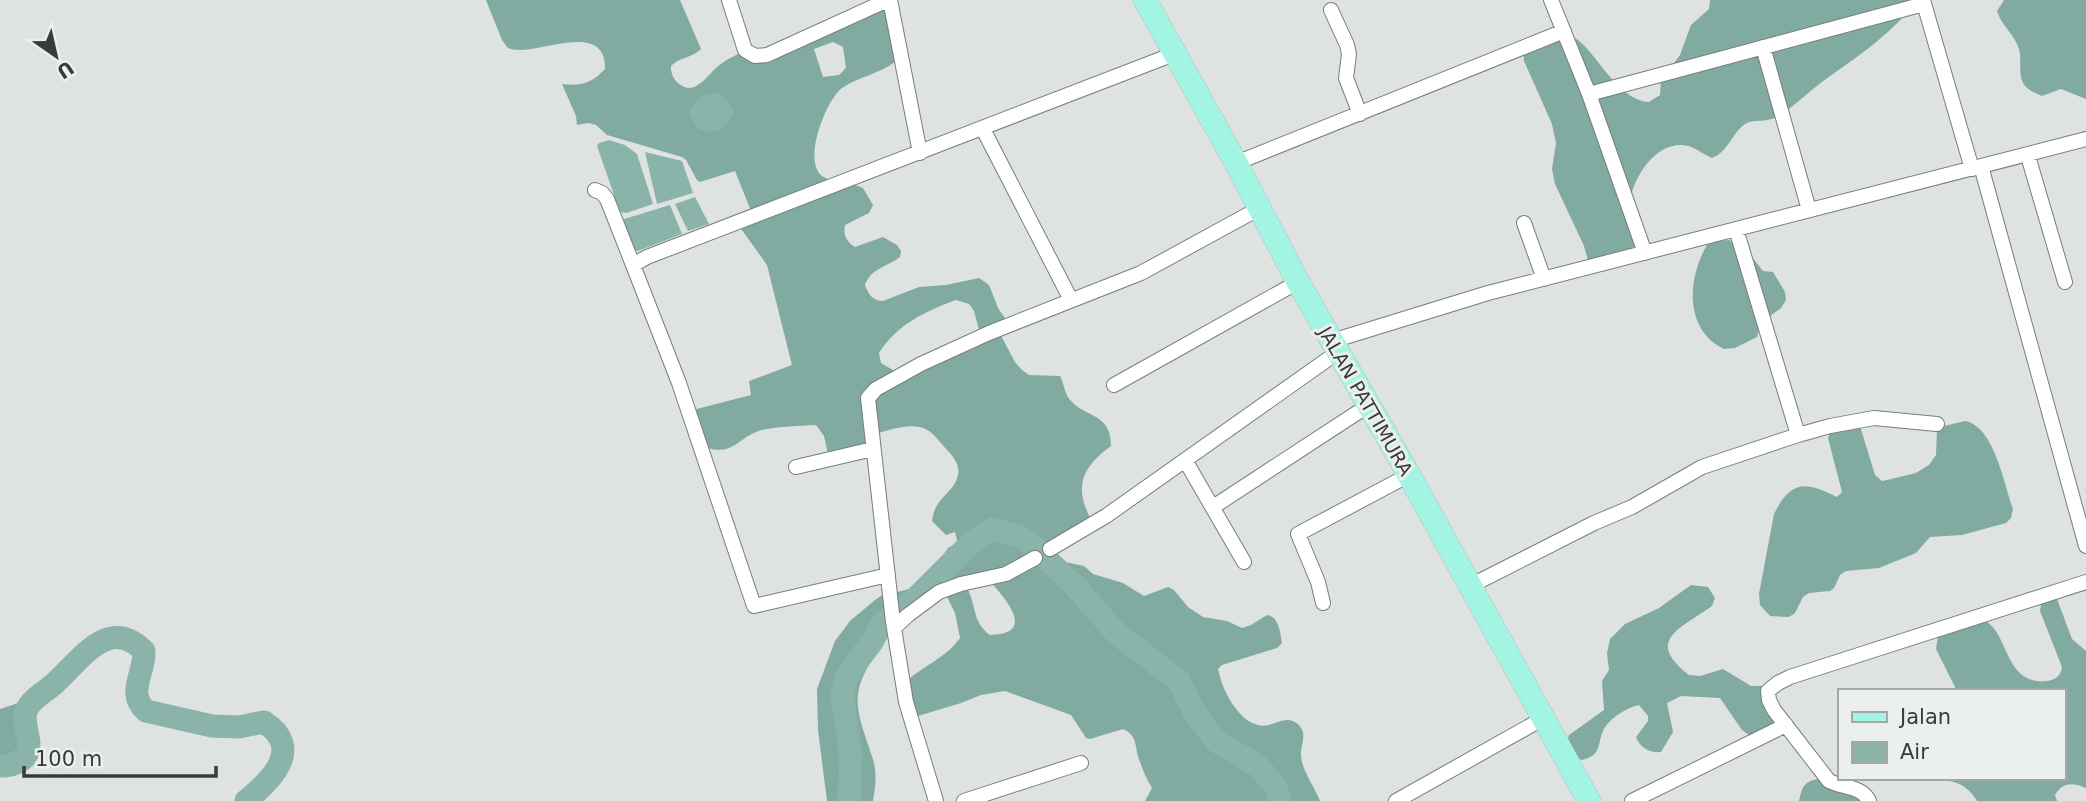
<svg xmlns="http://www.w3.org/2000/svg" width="2086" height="801" viewBox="0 0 2086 801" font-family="'DejaVu Sans',sans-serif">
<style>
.forest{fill:#81aba0;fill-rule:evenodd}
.water{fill:#8ab4a9}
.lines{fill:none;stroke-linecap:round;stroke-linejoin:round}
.river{stroke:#8ab4a9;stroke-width:23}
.minor-casing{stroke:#797d7c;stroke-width:16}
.primary-casing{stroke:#bcbcbc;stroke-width:24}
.minor{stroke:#fff;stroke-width:14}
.primary{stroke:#a2f4e3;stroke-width:23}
.labels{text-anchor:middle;stroke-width:6;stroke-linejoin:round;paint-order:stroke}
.street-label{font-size:19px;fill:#393b3a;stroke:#ebefee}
</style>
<rect width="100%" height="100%" fill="#dee2e1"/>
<path class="forest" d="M 486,0 L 680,0 L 701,49 C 692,58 680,57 671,66 C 671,72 672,76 676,81 C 695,101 708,72 721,64 C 728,58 738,55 745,50 L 755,56 L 888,0 L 895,62 C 879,74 858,77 842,88 C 826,100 802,161 822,176 C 834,184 851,182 863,188 L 873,205 L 869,213 L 845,225 C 843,235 846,241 855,247 L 883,237 L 897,245 L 901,251 L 900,257 C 887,267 871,268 865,285 C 868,294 873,301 883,301 L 919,287 L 946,285 L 979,278 L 989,285 L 998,308 L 1007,321 L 998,330 L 1015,362 L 1022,370 L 1029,375 L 1060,376 C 1065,385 1064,395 1072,402 C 1088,418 1111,414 1111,446 C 1079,469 1074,490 1093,523 L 1056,545 L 1060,561 L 1084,566 L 1093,574 L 1123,583 L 1144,596 L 1168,587 L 1174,590 L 1188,607 L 1203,617 L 1227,621 L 1242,628 L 1251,625 L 1267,615 C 1279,617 1280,632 1282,643 L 1277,648 L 1222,665 L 1218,669 C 1222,689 1237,720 1258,725 C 1273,729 1285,712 1299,725 C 1308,735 1300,745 1301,756 C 1302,771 1315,787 1320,801 L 1145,801 L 1152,788 C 1147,780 1143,771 1140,762 C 1134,748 1139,736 1123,729 L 1090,739 L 1086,738 L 1071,715 L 1005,691 L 981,695 L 961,703 L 918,716 L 910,714 L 903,684 C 922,666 945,659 960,638 L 955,613 L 946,595 L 964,587 L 968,590 C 976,606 973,623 990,635 C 1040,634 1002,595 987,578 L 961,584 L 894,628 C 883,641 862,672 859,689 C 853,712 868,740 874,763 C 877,775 875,789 873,801 L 827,801 L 818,730 L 817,689 L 835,641 L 850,621 L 875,600 L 881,596 L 913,588 L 934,575 L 942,566 L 941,558 L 949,547 L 958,544 L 955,532 L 946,535 L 932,521 C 935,496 954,494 958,475 C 960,466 954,457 948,451 C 942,445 936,436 929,431 C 913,420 888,431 871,435 L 873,449 L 829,459 L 824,436 L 816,425 C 798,426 780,426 762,430 C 739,436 734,456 707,448 L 689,411 L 751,395 L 749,381 L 792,365 L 767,265 L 737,223 L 753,216 L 735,171 L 700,182 L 697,180 L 686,160 L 682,157 L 607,135 L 596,125 L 588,123 L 577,125 L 576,116 L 562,84 C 581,86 591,84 605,69 C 606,16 532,59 508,48 L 502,40 ZM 833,42 L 843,47 L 846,68 L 839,75 L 823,77 L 814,49 ZM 956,300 L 969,304 L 974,311 L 981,337 L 899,371 L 893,370 L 881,363 L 879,353 C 896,325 926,311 956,300 Z
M 1710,0 L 1920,0 C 1907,12 1896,26 1882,37 C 1863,54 1842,67 1822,82 C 1808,92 1796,105 1780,115 C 1767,124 1755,118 1745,124 C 1732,133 1728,152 1712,158 C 1702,154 1693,145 1682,145 C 1655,144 1634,176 1630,201 C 1627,213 1636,241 1638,255 L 1590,267 L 1584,246 L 1555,184 L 1552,169 L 1556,143 L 1552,124 L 1524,61 L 1523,47 C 1535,44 1560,36 1571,37 C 1591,40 1614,100 1649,102 L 1660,95 L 1661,80 L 1680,55 L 1691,25 L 1709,9 Z
M 2004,0 L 2086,0 L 2086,99 L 2061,89 L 2042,96 C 2035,93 2027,90 2023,83 C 2018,73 2022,60 2019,49 C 2015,35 2001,25 1997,11 Z
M 1729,240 L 1748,252 L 1763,271 L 1773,272 L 1785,292 L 1786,300 L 1781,308 L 1762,322 L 1757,337 L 1735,348 L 1724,349 C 1682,329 1688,274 1709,242 Z
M 1965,421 C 1994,426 2004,484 2013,509 L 2011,518 L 2006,523 L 1962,535 L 1930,537 L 1916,553 L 1879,568 L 1846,571 L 1840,575 L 1834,588 L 1830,591 L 1809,593 L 1803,597 L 1795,613 L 1789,617 L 1770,616 L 1760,605 L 1759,594 L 1774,514 C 1791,480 1805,481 1837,497 L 1842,492 L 1828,438 L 1830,432 L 1860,426 L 1875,475 L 1882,481 L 1887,480 L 1916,473 L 1929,465 L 1936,455 L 1937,430 L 1940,427 Z
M 1691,585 L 1708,587 L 1715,598 L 1712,606 C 1682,628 1643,640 1689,675 L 1700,676 L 1723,669 L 1751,686 L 1763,686 L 1786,725 L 1756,740 L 1742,730 L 1720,698 L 1681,696 L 1667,703 L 1673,732 L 1661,752 C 1650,753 1640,748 1636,737 L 1648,721 L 1648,716 L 1639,705 C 1628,707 1608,719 1603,731 C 1597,745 1602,755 1582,760 L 1574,756 L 1567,741 L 1569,735 L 1604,710 L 1602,681 L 1609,670 L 1607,653 L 1610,639 L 1625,624 L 1659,608 Z
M 2057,599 L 2072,639 L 2086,651 L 2086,788 C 2073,782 2062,782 2055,795 L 2057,801 L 1977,801 C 1961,774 1940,782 1913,779 L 2063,778 L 2063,691 L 1957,691 L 1936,649 L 1938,636 L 1981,619 C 2010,628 2002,686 2047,681 C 2056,680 2061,675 2062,667 L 2040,611 L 2041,604 Z
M 37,697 C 34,701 28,705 27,710 C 19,735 46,763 0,766 L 0,709 Z
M 1826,778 L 1869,801 L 1799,801 C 1803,783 1806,780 1826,778 Z"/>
<path class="water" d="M 715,93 L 727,99 L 734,112 C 725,131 716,136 696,128 L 689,112 C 696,101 701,94 715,93 Z
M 609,140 L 625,145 L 637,154 L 653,204 L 626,213 L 620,212 L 597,146 L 599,143 Z
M 645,152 L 682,161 L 693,193 L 657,204 Z
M 695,197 L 709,224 L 688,231 L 675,204 Z
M 670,205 L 682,234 L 638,251 L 635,250 L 621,220 Z"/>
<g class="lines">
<path class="river" d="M 0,766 C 9,766 18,764 25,757 C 36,744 20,724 27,709 C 32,698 47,691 55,683 C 81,660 108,615 144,651 C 145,673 126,693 146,711 L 212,726 L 239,727 L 264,722 C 304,748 272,780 246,801
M 849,801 L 851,757 L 842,693 L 848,674 L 872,642 L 882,624 L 915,599 L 972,542 L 993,529 L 1019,536 L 1031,544 L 1077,588 L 1116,633 L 1179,681 L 1195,713 L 1216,741 L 1258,766 L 1275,786 L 1280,801"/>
<defs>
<path id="minor" d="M 729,0 L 745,50 L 755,56 L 767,55 L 888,0
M 890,0 L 920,153
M 1551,0 L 1589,94 L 1645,253
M 1923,0 L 1972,169
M 1331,10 L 1347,45 L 1349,54 L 1346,78 L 1360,114
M 1763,47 L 1809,210
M 1589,94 L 1924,4
M 983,129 L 1071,300
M 2028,156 L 2065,282
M 1236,163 L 1564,31
M 1981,166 L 2086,546
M 595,190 L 602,193 L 607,199 L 633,265
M 1524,223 L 1544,279
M 1332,341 L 1488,293 L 2086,139
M 1114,385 L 1298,282
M 1798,435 L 1830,426 L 1874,418 L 1937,424
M 1185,460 L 1244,562
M 796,467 L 873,449
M 1213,507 L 1369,405
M 1050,549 L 1106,516 L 1338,352
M 888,575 L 754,606 L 679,383 L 633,265 L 647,257 L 1174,54
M 1470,586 L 1594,523 L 1632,507 L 1702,467 L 1798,435 L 1736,229
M 1323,603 L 1318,582 L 1298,534 L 1409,475
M 894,628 L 908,615 L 939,592 L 961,584 L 1006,574 L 1035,558
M 936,801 L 906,702 L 893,622 L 868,398 L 876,389 L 921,364 L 989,333 L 1141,273 L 1260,208
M 964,801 L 1081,763
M 1396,801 L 1544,718
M 1632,801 L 1786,725
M 1869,801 C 1862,786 1843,788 1829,781 L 1774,710 L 1769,700 L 1768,691 L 1778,683 L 1790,677 L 2086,582"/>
<path id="primary" d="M 1145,0 L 1236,163 L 1298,282 L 1409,475 L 1589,801"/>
</defs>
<use href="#minor" class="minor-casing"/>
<use href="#primary" class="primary-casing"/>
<use href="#minor" class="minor"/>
<use href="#primary" class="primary"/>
</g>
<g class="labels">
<g class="street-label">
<text transform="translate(1366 401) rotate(60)" y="7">JALAN PATTIMURA</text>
</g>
</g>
<rect x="1838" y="689" width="228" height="91" fill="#ebefee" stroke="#a4a7a6" stroke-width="2"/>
<rect x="1852" y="712" width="35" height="10" fill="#a2f4e3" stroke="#a4a7a6" stroke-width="2"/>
<text x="1900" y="724" font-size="21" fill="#393b3a">Jalan</text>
<rect x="1852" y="742" width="35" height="21" fill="#8ab4a9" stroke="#a4a7a6" stroke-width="2"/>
<text x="1900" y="759" font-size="21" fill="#393b3a">Air</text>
<g transform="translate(56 56) rotate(146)" stroke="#ebefee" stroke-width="5" paint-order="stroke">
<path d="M0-5L12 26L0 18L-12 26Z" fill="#393b3a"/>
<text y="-10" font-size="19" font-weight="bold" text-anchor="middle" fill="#393b3a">U</text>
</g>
<path d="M24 766v10h192v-10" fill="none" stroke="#393b3a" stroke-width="3.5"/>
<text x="35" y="766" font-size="21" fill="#393b3a" stroke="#ebefee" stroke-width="5" paint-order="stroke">100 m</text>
</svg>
